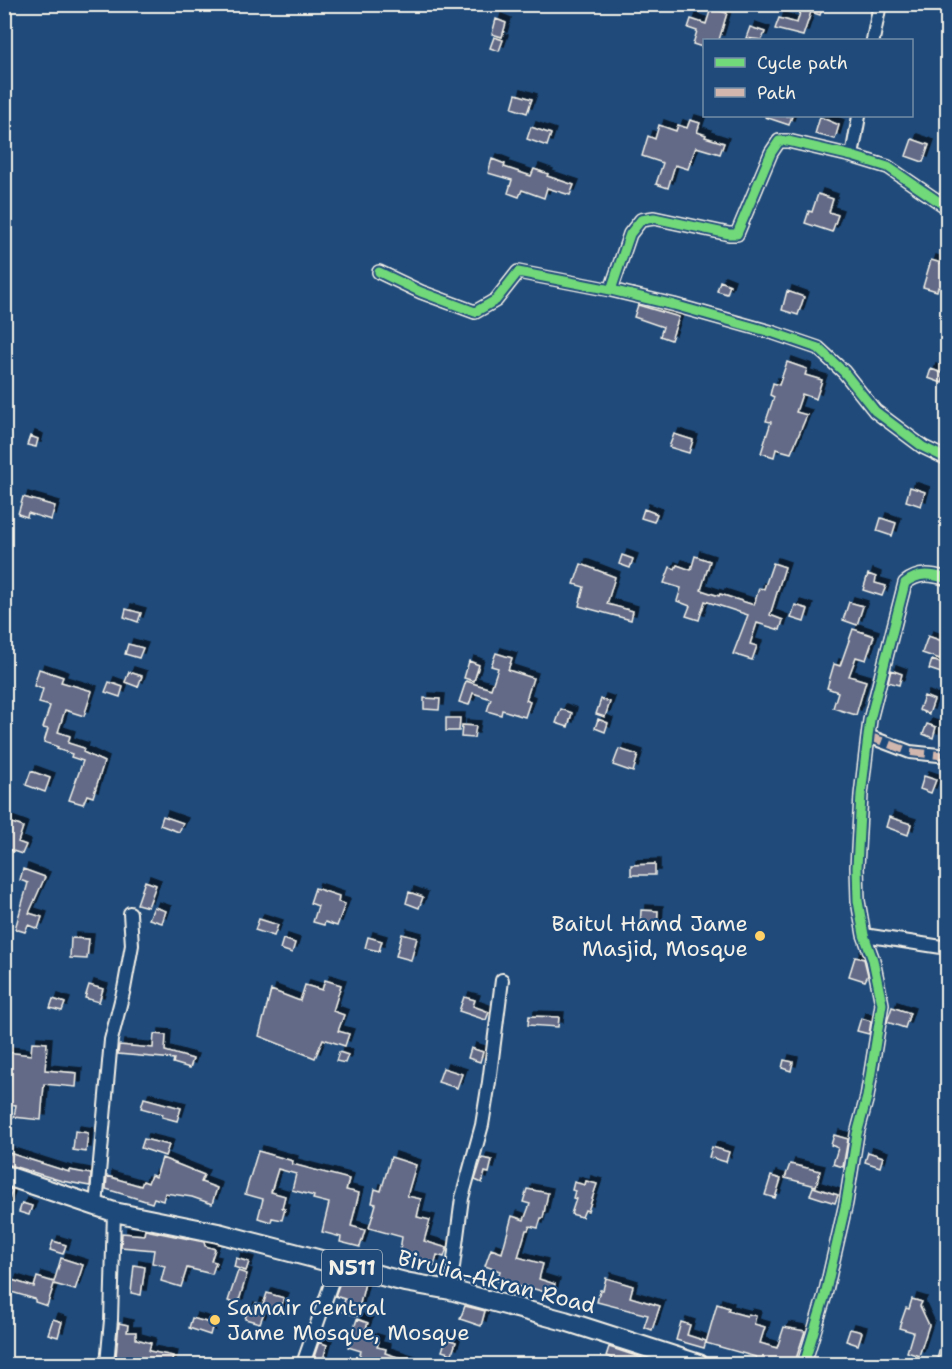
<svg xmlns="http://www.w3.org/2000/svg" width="952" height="1369" viewBox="0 0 952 1369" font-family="'Shantell Sans',sans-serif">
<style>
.building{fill:#626a87;stroke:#f4f1e8;stroke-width:1.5;filter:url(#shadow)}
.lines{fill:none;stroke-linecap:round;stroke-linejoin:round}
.minor-casing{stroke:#f4f1e8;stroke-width:16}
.highway-casing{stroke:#f4f1e8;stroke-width:22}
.minor{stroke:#1f4a7a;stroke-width:12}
.highway{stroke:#1f4a7a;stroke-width:18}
.quiet{stroke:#d1b7ad;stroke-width:8;stroke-dasharray:15 8;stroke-linecap:butt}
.cycleway-casing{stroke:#1f4a7a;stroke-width:13}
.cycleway{stroke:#71d979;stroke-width:9}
.poi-dot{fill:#ffd166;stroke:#1f4a7a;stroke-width:2}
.labels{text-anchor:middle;stroke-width:4.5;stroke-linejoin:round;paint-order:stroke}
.shield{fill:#1f4a7a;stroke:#b4bfc7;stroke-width:1.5}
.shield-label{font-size:21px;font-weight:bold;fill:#f4f1e8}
.poi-label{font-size:22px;fill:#f4f1e8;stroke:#1f4a7a;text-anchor:end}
.street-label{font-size:22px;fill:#f4f1e8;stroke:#1f4a7a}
</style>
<defs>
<filter id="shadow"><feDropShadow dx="5" dy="-5" stdDeviation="0" flood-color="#0009"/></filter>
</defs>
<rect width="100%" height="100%" fill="#1f4a7a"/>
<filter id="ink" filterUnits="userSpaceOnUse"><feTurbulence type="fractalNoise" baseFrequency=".0167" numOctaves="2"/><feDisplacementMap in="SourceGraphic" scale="12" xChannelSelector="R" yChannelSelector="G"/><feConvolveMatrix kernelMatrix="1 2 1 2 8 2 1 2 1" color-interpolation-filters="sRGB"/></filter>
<g filter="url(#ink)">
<path class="building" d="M 793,4 L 824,4 L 820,15 L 811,12 L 803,36 L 775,29 L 779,18 L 797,23 L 801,9 L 792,6 Z
M 711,8 L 727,13 L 719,40 L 705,40 L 705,48 L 693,44 L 697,31 L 688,28 L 691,19 L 706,24 Z
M 496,19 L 506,23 L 502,37 L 492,34 Z
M 750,27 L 765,32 L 762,40 L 746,38 Z
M 494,37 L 503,40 L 499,51 L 490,48 Z
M 516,94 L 532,99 L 527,113 L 512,108 Z
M 765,116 L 792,116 L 789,125 L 765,117 Z
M 820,117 L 839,125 L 835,139 L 815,134 Z
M 690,120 L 700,123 L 697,132 L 706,135 L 705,137 L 724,143 L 720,154 L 696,147 L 688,169 L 675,165 L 668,188 L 656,184 L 663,163 L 642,156 L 648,136 L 655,139 L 659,125 L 676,131 L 678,125 L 687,128 Z
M 531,127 L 551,134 L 547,146 L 527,139 Z
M 912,139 L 929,145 L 923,162 L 906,156 Z
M 492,159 L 505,164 L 504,167 L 531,176 L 534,169 L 548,174 L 547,176 L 574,185 L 570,195 L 547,188 L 544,198 L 522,190 L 519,197 L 508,193 L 512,180 L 488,173 Z
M 818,194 L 833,199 L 829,212 L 838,215 L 832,232 L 805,223 L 809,211 L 812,212 Z
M 931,260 L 948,265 L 948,290 L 938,287 L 937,291 L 923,287 Z
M 720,281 L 730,285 L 727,294 L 717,291 Z
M 787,291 L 804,297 L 798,315 L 782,310 Z
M 638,305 L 679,317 L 671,340 L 660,336 L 663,327 L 634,317 Z
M 787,362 L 807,369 L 805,375 L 822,380 L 816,399 L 802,394 L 796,412 L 807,415 L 791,453 L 776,449 L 774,457 L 761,453 L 771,422 L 766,421 L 774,397 L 770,395 L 773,383 L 779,385 Z
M 931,369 L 945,374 L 942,383 L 928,378 Z
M 674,434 L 693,440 L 689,453 L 669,447 Z
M 30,436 L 38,439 L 36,447 L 27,445 Z
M 910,487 L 925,492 L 921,506 L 906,501 Z
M 23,497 L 55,506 L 51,520 L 28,513 L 27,517 L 18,514 Z
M 644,509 L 657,514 L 654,522 L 641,518 Z
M 881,518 L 896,523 L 892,536 L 877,531 Z
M 622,555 L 633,559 L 630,568 L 619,564 Z
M 695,556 L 710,561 L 701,590 L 719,596 L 720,594 L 754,605 L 759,588 L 764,589 L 773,563 L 785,567 L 770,615 L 783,620 L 780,630 L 757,623 L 750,644 L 757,646 L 752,660 L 733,654 L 748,615 L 705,601 L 699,620 L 686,616 L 690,606 L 677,601 L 681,588 L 664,583 L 670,567 L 675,569 L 677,565 L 691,570 Z
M 581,564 L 615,577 L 607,604 L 633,611 L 631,620 L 579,606 L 584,587 L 574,584 Z
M 868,574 L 876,577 L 875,583 L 886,586 L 882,596 L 863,590 Z
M 849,602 L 863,606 L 857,625 L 843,620 Z
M 795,605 L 808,609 L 804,622 L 791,618 Z
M 126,609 L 141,613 L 138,622 L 124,617 Z
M 853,629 L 874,636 L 866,660 L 856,657 L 849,676 L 866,681 L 856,715 L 833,708 L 838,692 L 827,688 L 834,664 L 840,666 Z
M 928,636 L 945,642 L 940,659 L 922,653 Z
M 128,644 L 143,648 L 139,658 L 125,654 Z
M 496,653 L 512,658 L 508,670 L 533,678 L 526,700 L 530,702 L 525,717 L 502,710 L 501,715 L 487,711 L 491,699 L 473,693 L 469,705 L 459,702 L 466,681 L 491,689 L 498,668 L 491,666 Z
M 932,660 L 946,665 L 944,674 L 929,669 Z
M 469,661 L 479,665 L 474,681 L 464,678 Z
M 39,669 L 63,677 L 61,682 L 92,691 L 84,716 L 65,710 L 58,732 L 70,736 L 68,743 L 84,748 L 83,752 L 104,762 L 93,797 L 87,795 L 83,804 L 69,800 L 83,761 L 71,757 L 72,754 L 57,749 L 58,747 L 44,742 L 48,729 L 43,728 L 50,706 L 39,703 L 43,689 L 34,686 Z
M 891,670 L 902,674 L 899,685 L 888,682 Z
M 129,672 L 142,676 L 138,687 L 125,682 Z
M 109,682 L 123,687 L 120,697 L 105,692 Z
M 924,696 L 934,700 L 929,714 L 919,710 Z
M 424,698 L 440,699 L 439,710 L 424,709 Z
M 601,699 L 610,702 L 605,717 L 596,714 Z
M 561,709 L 572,713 L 568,727 L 556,723 Z
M 446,718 L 460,718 L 459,731 L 446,731 Z
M 598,719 L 608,723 L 605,732 L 595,728 Z
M 927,724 L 936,727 L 933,738 L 923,734 Z
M 462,725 L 476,726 L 474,738 L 461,737 Z
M 619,749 L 638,755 L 633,772 L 613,765 Z
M 31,771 L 50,778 L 45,792 L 26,785 Z
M 924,776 L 936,780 L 931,793 L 920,789 Z
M 163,816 L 183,823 L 179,832 L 160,825 Z
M 889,817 L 911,824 L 908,835 L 886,827 Z
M 4,820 L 23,827 L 18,842 L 26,845 L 22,854 L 4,848 Z
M 655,864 L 655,875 L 631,875 L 631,865 Z
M 23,869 L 45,877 L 29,913 L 42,917 L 38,929 L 28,925 L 25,932 L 15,929 L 28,883 L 20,880 Z
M 145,881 L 156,885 L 148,907 L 137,904 Z
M 315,888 L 339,896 L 338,902 L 345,904 L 337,926 L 325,922 L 324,925 L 313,922 L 318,906 L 310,903 Z
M 409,892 L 423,897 L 419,908 L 406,903 Z
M 154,907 L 166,911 L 162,923 L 149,919 Z
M 641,910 L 658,911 L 657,929 L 640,928 Z
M 259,919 L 278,925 L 274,936 L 255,930 Z
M 402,934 L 417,938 L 411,960 L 396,956 Z
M 368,937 L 382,941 L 379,951 L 365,948 Z
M 71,938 L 89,939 L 87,959 L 70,958 Z
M 283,939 L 295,943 L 292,953 L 280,949 Z
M 855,957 L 864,959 L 868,975 L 865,981 L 849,976 Z
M 325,980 L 341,985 L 333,1011 L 344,1015 L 338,1031 L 349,1034 L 345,1046 L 323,1039 L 315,1058 L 259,1036 L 271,990 L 300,1001 L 305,985 L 322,990 Z
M 89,985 L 103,989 L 99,1002 L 85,998 Z
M 464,997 L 475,1000 L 473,1006 L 489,1012 L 486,1020 L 459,1011 Z
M 53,999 L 65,1003 L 62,1011 L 50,1008 Z
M 892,1007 L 910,1013 L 905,1028 L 887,1022 Z
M 529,1016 L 559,1017 L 558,1027 L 528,1025 Z
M 861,1018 L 871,1021 L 869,1034 L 857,1031 Z
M 154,1034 L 166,1035 L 165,1051 L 193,1059 L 190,1068 L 173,1063 L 174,1059 L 118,1054 L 119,1045 L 153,1048 Z
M 32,1042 L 47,1043 L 45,1070 L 77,1073 L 76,1087 L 44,1084 L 41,1120 L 14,1117 L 16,1105 L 8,1104 L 10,1079 L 4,1079 L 6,1052 L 31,1055 Z
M 471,1048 L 483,1052 L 480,1062 L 468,1058 Z
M 339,1052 L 348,1055 L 345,1063 L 336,1061 Z
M 784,1060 L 793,1062 L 791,1071 L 782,1068 Z
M 443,1068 L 462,1074 L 457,1088 L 438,1082 Z
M 144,1098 L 181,1108 L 177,1121 L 162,1117 L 163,1114 L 141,1108 Z
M 75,1131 L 88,1133 L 86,1152 L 73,1150 Z
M 834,1135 L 848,1139 L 843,1167 L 833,1164 L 838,1148 L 831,1145 Z
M 144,1139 L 169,1145 L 165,1156 L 141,1148 Z
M 712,1147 L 729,1152 L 726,1162 L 709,1157 Z
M 258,1151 L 293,1161 L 292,1164 L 349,1179 L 346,1190 L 359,1193 L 351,1226 L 365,1230 L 360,1247 L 340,1242 L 341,1237 L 322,1232 L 329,1203 L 313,1199 L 314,1196 L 292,1190 L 296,1174 L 278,1169 L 271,1192 L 285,1196 L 282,1208 L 285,1209 L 282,1220 L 272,1218 L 271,1222 L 258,1218 L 263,1199 L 245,1194 Z
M 868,1152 L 883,1157 L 880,1167 L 865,1162 Z
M 9,1153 L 69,1172 L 69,1170 L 91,1174 L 90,1186 L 62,1181 L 6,1164 Z
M 391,1157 L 416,1165 L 407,1196 L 421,1199 L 417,1217 L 430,1220 L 424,1241 L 447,1248 L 444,1257 L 437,1255 L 434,1266 L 399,1256 L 402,1237 L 369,1228 L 376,1204 L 372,1203 L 375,1189 L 381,1191 Z
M 162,1158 L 204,1175 L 201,1182 L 217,1188 L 212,1204 L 192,1197 L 165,1193 L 163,1201 L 154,1198 L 152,1203 L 106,1189 L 107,1176 L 141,1186 L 143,1181 L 148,1183 L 151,1175 L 156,1177 Z
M 482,1158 L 492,1160 L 489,1173 L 485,1172 L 482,1183 L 475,1180 Z
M 790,1164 L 820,1171 L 816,1186 L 785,1178 Z
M 771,1176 L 781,1179 L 775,1198 L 765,1195 Z
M 586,1181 L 597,1184 L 588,1211 L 585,1210 L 582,1217 L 571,1214 L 576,1199 L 573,1198 L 575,1191 L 572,1190 L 574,1182 L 585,1185 Z
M 4,1187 L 12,1190 L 7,1207 L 4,1207 Z
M 813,1187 L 838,1195 L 835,1203 L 810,1195 Z
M 527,1189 L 548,1193 L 543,1218 L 541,1218 L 538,1228 L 530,1226 L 528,1230 L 526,1230 L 518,1257 L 543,1264 L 539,1279 L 555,1284 L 552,1294 L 524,1286 L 524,1288 L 497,1281 L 500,1271 L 485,1266 L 491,1249 L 502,1253 L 512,1216 L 524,1220 L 530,1204 L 523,1202 Z
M 22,1203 L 32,1206 L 29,1215 L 19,1212 Z
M 145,1230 L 204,1242 L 205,1246 L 215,1249 L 211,1261 L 216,1262 L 212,1274 L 187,1268 L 181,1287 L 161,1281 L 165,1266 L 152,1263 L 154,1250 L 121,1247 L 122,1233 L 144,1235 Z
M 53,1241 L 66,1245 L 63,1254 L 50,1250 Z
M 61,1258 L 83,1265 L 75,1290 L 54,1284 L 47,1306 L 35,1302 L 35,1299 L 8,1291 L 12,1280 L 34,1287 L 37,1277 L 54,1282 Z
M 236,1258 L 249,1262 L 246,1271 L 234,1267 Z
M 134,1265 L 145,1267 L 141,1295 L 131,1293 Z
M 238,1271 L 247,1274 L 238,1304 L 228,1301 Z
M 342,1277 L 365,1283 L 357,1316 L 342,1311 L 345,1299 L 335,1296 Z
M 606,1278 L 633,1286 L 630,1297 L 660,1306 L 652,1330 L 644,1327 L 648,1315 L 597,1302 L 600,1290 L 603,1290 Z
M 267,1293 L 284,1298 L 279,1314 L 265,1310 L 260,1323 L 245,1319 L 249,1307 L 254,1309 L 256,1303 L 263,1305 Z
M 912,1299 L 922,1302 L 920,1306 L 929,1325 L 919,1356 L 907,1352 L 913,1332 L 899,1328 L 906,1308 L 909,1309 Z
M 717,1304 L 729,1308 L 728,1311 L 747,1316 L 748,1314 L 756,1316 L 754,1324 L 765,1327 L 760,1343 L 777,1348 L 784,1327 L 805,1331 L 794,1365 L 754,1365 L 756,1357 L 706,1343 Z
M 465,1306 L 485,1311 L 481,1326 L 460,1319 Z
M 192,1318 L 213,1324 L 210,1335 L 189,1328 Z
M 53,1319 L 62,1322 L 58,1337 L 48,1334 Z
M 357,1319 L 368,1323 L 363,1336 L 379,1341 L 377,1347 L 386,1349 L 385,1353 L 416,1363 L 416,1365 L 365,1365 L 367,1360 L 359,1358 L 361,1351 L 348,1347 Z
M 681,1322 L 690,1325 L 687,1335 L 706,1341 L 704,1348 L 676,1340 Z
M 119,1323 L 128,1325 L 127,1332 L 136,1332 L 136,1339 L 151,1343 L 149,1351 L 173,1356 L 171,1365 L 142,1365 L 142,1360 L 116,1357 Z
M 850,1329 L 862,1332 L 858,1345 L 846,1341 Z
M 945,1331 L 948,1331 L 948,1362 L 937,1359 Z
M 446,1339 L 456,1342 L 452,1354 L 442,1351 Z
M 319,1342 L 327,1345 L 323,1360 L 314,1357 Z
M 609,1347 L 642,1358 L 640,1365 L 610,1365 L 612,1358 L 606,1356 Z"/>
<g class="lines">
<defs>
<path id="minor" d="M 873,40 L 880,4
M 852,156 L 859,116
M 379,272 L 421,292 L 475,312 L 496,300 L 518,272 L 611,290 L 674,305 L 774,333 L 818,348 L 844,372 L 875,411 L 923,447 L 948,459
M 611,290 L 630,234 L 641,220 L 654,218 L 729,234 L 737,234 L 771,153 L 779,141 L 788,141 L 852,156 L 888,167 L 948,208
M 868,736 L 910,752 L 948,756
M 864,935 L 948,948
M 96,1206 L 111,1040 L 124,989 L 132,945 L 130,913
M 450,1290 L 462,1198 L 482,1125 L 489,1082 L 502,980
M 107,1364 L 111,1320 L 114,1212
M 308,1364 L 305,1358 L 338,1264
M 804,1364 L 825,1295 L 846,1203 L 857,1134 L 867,1097 L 882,1004 L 873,960 L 864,935 L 858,901 L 857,867 L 861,795 L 870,720 L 905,583 C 919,572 931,574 948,579"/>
<path id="highway" d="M 4,1175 L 114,1212 L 218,1233 L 405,1282 L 450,1290 L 565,1321 L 699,1364"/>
</defs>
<use href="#minor" class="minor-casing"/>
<use href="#highway" class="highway-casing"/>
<use href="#minor" class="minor"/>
<use href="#highway" class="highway"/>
<path class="quiet" d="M 868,736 L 910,752 L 948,756"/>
<defs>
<path id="cycleway" d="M 379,272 L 421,292 L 475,312 L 496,300 L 518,272 L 611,290 L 674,305 L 774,333 L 818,348 L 844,372 L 875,411 L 923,447 L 948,459
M 611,290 L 630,234 L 641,220 L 654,218 L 729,234 L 737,234 L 771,153 L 779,141 L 788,141 L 852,156 L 888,167 L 948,208
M 804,1364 L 825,1295 L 846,1203 L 857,1134 L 867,1097 L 882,1004 L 873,960 L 864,935 L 858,901 L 857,867 L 861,795 L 870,720 L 905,583 C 919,572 931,574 948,579"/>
</defs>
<use href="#cycleway" class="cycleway-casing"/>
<use href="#cycleway" class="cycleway"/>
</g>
</g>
<g class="poi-dot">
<circle cx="760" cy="936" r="6"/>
<circle cx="215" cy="1320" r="6"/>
</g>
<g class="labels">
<rect class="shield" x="322" y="1250" width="60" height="36" rx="4.5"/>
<g class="shield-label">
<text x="352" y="1275">N511</text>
</g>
<g class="poi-label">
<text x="748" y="931">Baitul Hamd Jame<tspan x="748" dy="25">Masjid, Mosque</tspan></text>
<text x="227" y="1315" text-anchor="start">Samair Central<tspan x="227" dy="25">Jame Mosque, Mosque</tspan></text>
</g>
<g class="street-label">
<text transform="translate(497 1281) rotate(14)" y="8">Birulia-Akran Road</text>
</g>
</g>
<rect width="952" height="1369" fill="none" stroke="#1f4a7a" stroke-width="24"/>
<rect x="12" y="12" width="928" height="1345" fill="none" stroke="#f4f1e8" stroke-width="2" filter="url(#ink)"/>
<rect x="703" y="39" width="210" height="78" fill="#1f4a7a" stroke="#748da6" stroke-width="1.5"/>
<rect x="715" y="58" width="30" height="9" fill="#71d979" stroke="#748da6" stroke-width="1.5"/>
<text x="757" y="69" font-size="18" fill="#f4f1e8">Cycle path</text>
<rect x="715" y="88" width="30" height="9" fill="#d1b7ad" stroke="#748da6" stroke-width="1.5"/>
<text x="757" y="99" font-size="18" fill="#f4f1e8">Path</text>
</svg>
